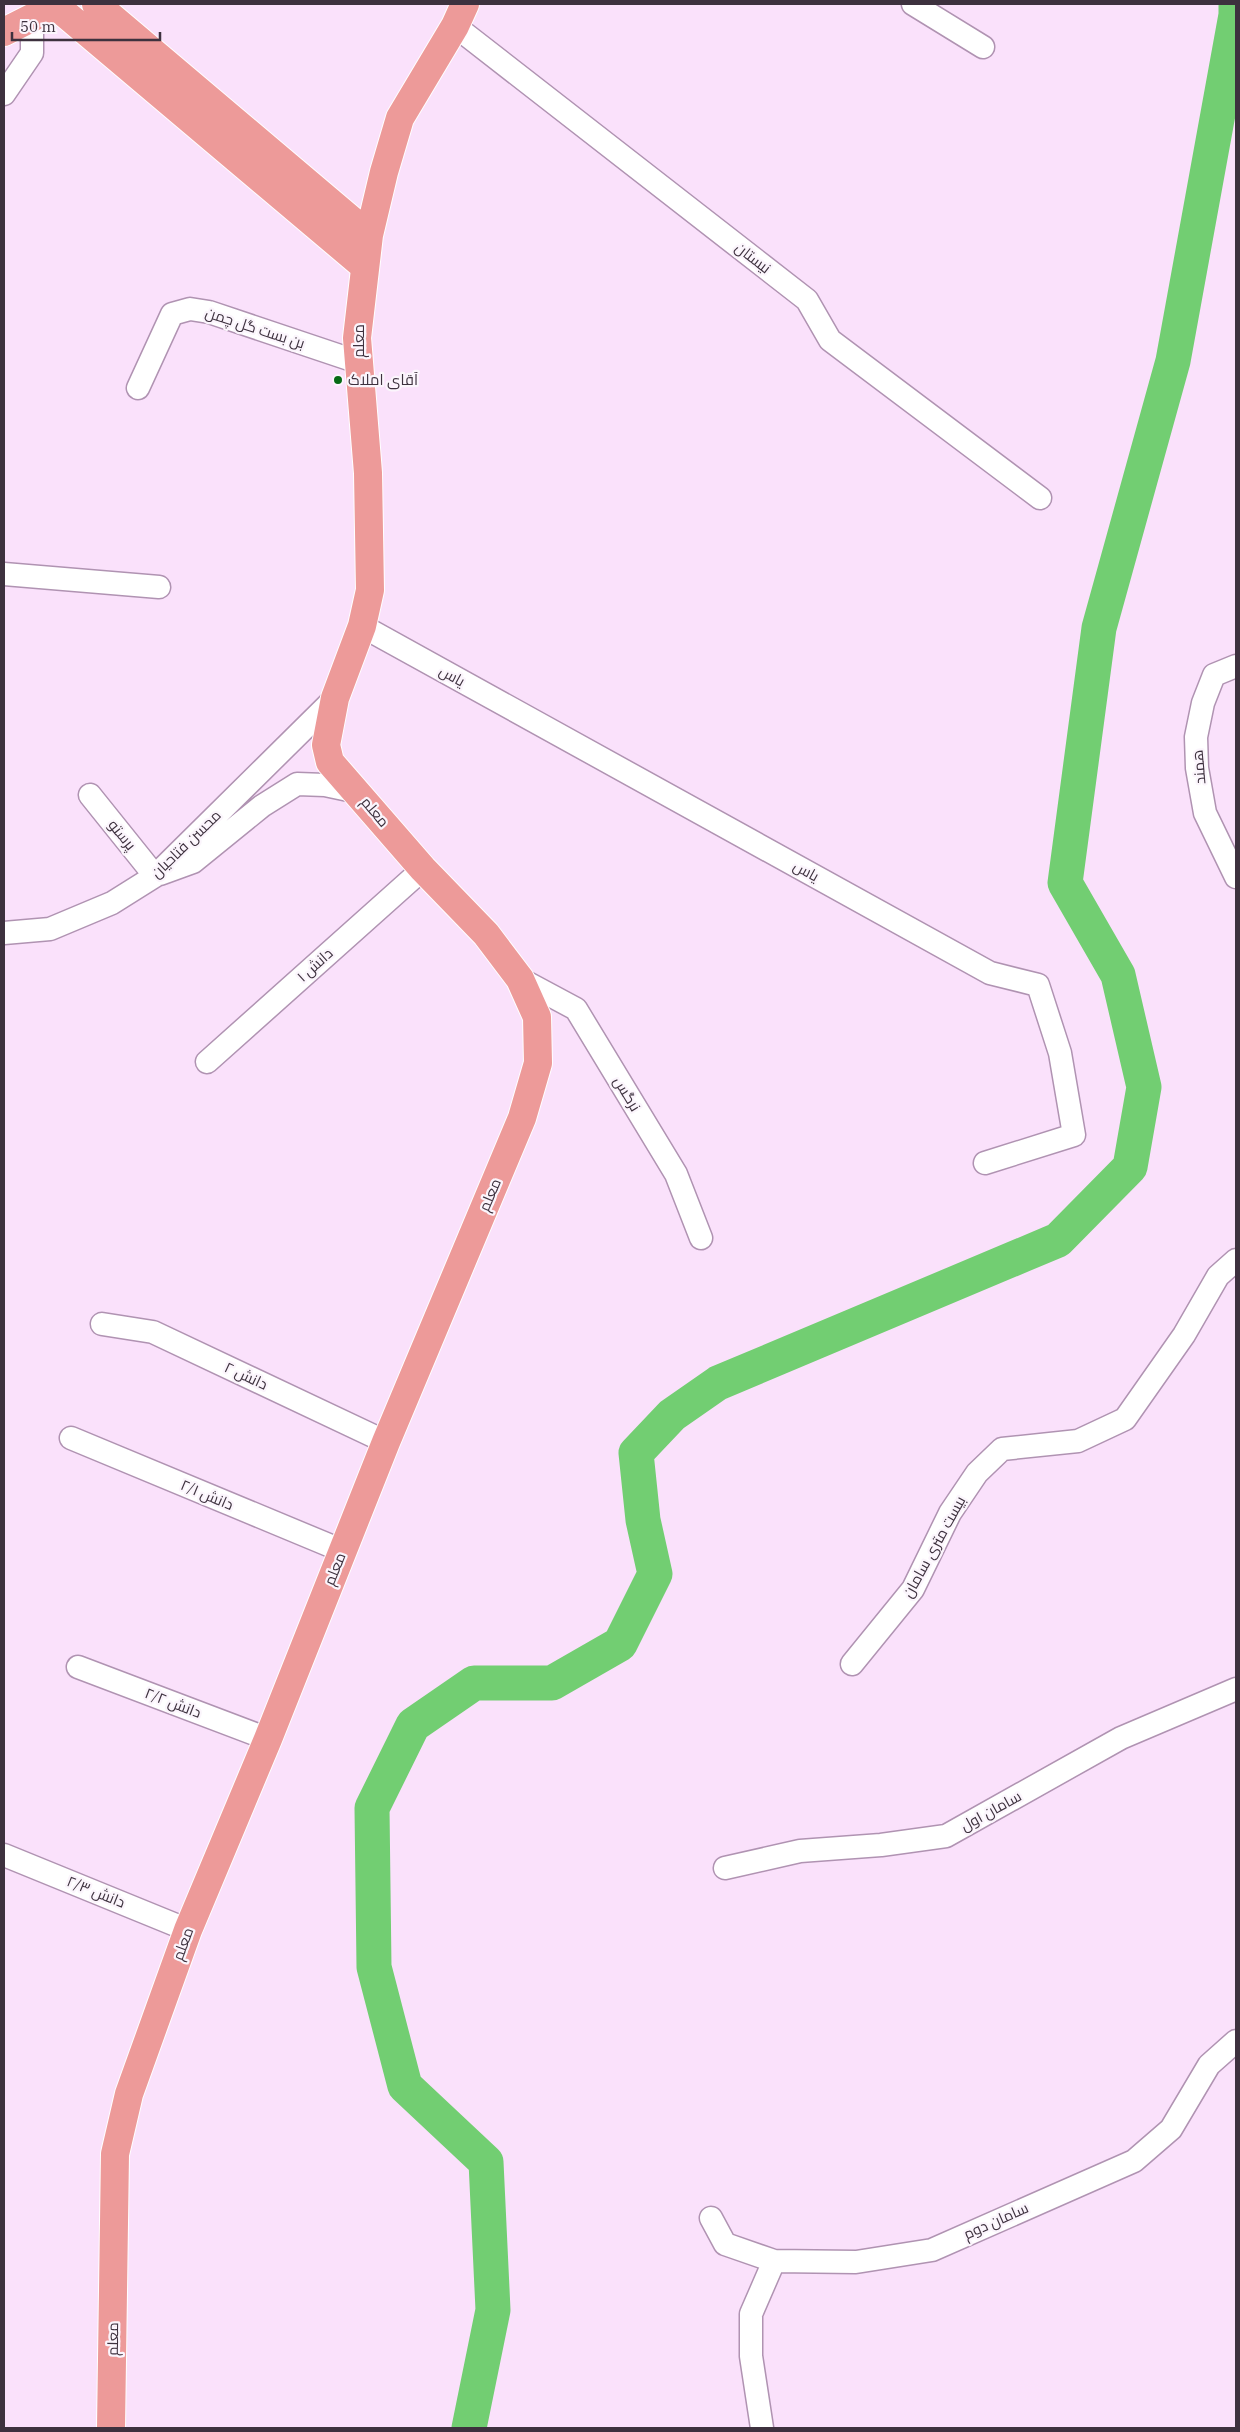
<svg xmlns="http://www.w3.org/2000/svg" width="1240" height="2432" viewBox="0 0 1240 2432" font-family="'IBM Plex Serif',Cairo,serif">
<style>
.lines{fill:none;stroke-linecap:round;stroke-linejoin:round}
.river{stroke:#72ce72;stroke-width:35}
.minor-casing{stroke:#b093b2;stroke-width:25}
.major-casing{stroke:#fff;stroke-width:30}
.minor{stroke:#fff;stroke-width:22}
.major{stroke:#ed9a99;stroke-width:28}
.poi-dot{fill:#066a15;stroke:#fbf5fc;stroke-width:2}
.labels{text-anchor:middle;stroke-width:4.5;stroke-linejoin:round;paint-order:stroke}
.street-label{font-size:15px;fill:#3d313e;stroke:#fbf5fc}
.poi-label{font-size:15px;fill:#3d313e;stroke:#fbf5fc;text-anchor:start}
</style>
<rect width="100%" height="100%" fill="#fae1fb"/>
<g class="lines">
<path class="river" d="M 469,2428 L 493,2310 L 486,2162 L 405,2086 L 374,1967 L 372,1808 L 413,1725 L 474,1683 L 552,1683 L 620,1644 L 655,1574 L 643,1520 L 636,1453 L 672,1415 L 718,1383 L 1058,1240 L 1130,1167 L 1144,1087 L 1118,975 L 1065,883 L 1099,628 L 1173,361 L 1236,15 L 1236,4"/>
<defs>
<path id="minor" d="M 913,4 L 983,47
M 455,26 L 807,300 L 830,340 L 1040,498
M 4,94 L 32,53 L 32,18
M 138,388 L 172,314 L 190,309 L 209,312 L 358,362
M 4,574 L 159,587
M 362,626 L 990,973 L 1038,985 L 1060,1053 L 1074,1135 L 985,1163
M 1236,666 L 1214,675 L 1203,703 L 1196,737 L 1197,768 L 1205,813 L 1236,877
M 90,795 L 155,876
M 160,874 L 193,862 L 262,806 L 297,784 L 325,785 L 358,792
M 4,933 L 50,929 L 112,903 L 155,876 L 335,698
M 520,979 L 576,1009 L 676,1174 L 701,1238
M 207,1062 L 423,869
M 102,1324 L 153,1332 L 386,1442
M 71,1438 L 343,1551
M 852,1664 L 913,1589 L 950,1513 L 977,1473 L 1002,1449 L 1078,1441 L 1125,1419 L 1184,1335 L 1218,1276 L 1236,1260
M 78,1667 L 268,1739
M 4,1855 L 188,1930
M 725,1868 L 800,1851 L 881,1845 L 946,1836 L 1121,1738 L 1236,1689
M 711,2218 L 725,2244 L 774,2261 L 856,2262 L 932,2250 L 1134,2161 L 1171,2129 L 1209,2065 L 1236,2041
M 762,2428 L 751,2356 L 751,2314 L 774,2261"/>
<path id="major" d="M 96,4 L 369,235
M 56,6 L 364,266
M 4,32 L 59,4
M 111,2428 L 115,2154 L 129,2094 L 188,1930 L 268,1739 L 386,1442 L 522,1118 L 538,1063 L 537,1017 L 520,979 L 486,934 L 423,869 L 330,762 L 326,745 L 335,698 L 362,626 L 370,590 L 368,473 L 357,338 L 369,235 L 384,172 L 400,118 L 455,26 L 465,4"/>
</defs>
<use href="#minor" class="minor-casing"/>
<use href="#major" class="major-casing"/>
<use href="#minor" class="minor"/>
<use href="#major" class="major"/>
</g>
<circle class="poi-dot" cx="338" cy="380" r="5"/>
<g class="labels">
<g class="street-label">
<text transform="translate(753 258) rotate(38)" y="5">نیستان</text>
<text transform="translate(255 328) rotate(18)" y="5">بن بست گل چمن</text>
<text transform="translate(359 341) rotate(-90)" y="5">معلم</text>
<text transform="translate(452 676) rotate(29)" y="5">یاس</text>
<text transform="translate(1199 767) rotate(-95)" y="5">همند</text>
<text transform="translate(375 812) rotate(50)" y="5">معلم</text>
<text transform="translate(122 835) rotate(51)" y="5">پرستو</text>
<text transform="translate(186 844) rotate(-44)" y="5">محسن فتاحیان</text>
<text transform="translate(806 871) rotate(29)" y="5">یاس</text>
<text transform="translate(315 965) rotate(-42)" y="5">دانش ۱</text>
<text transform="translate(627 1094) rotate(59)" y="5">نرگس</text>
<text transform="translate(490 1195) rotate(-67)" y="5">معلم</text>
<text transform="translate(246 1376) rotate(25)" y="5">دانش ۲</text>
<text transform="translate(207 1495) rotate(23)" y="5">دانش ۲/۱</text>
<text transform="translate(934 1547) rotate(-61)" y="5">بیست متری سامان</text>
<text transform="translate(335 1569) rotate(-68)" y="5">معلم</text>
<text transform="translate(173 1703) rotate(21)" y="5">دانش ۲/۲</text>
<text transform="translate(991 1811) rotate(-29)" y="5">سامان اول</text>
<text transform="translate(96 1892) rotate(22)" y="5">دانش ۲/۳</text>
<text transform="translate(183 1944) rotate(-70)" y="5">معلم</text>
<text transform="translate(996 2221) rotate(-24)" y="5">سامان دوم</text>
<text transform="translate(113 2339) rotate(-89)" y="5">معلم</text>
</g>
<g class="poi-label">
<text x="348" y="385">آقای املاک</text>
</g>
</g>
<rect width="1240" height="2432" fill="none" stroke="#3d313e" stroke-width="10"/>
<path d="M12 32v8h148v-8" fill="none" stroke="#3d313e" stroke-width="2.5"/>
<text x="20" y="32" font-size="15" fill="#3d313e" stroke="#fbf5fc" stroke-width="4" paint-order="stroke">50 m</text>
</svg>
